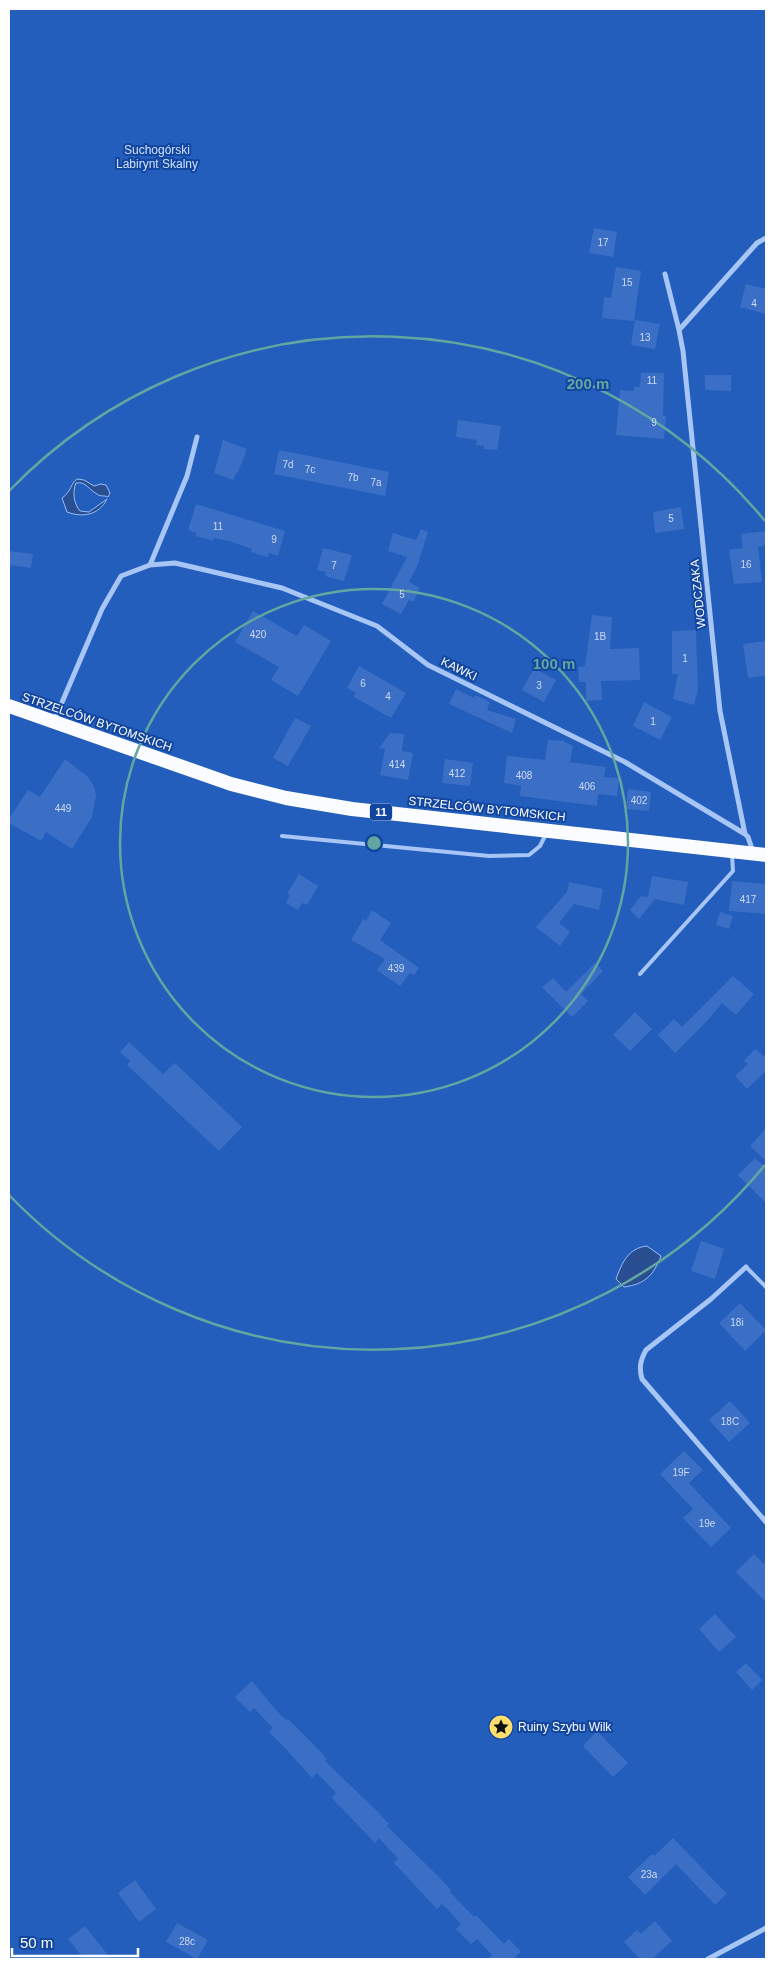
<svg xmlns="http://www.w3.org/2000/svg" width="775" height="1968" viewBox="0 0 775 1968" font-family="Arial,sans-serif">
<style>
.green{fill:#235ebd}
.water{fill:#294e91;stroke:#99bff8}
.building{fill:#3a6fc5}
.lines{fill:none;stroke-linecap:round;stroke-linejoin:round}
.service{stroke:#a7c5f5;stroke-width:4}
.minor{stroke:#a7c5f5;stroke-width:5}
.trunk{stroke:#fafcff;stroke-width:14}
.ring{fill:none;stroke:#63a6a1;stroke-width:2.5}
.labels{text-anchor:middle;stroke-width:4;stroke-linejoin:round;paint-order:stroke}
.number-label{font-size:10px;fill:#cedbf0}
.shield{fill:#11459e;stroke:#b8c7e2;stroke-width:1}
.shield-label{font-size:11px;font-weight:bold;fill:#fff}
.park-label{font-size:12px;fill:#d0e2fe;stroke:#11459e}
.street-label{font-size:12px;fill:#fff;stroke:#11459e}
.poi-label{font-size:12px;fill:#fff;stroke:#11459e;text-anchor:start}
.centre{fill:#63a6a1;stroke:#11459e;stroke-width:2.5}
.ring-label{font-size:15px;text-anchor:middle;font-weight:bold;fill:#63a6a1;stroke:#11459e;stroke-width:4;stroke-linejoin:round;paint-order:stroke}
</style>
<rect width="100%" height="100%" fill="#11459e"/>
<path class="green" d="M 9,9 L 766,9 L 766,1959 L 9,1959 Z"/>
<path class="water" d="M 77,479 L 84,480 L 94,486 L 101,484 L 106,485 L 110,493 L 108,497 C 104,495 101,497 97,494 C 89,490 86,481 76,483 C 72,492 74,504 80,511 L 89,512 L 107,499 C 99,515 83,518 67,512 L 62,498 C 72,491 70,484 77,479 Z
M 647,1246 L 661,1256 C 653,1276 645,1284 624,1287 L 616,1279 C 622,1263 628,1248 647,1246 Z"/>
<path class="building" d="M 594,228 L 617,232 L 613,257 L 589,253 Z
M 616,267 L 641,271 L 634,321 L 602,318 L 604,297 L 611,298 Z
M 746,284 L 766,289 L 766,314 L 740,307 Z
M 635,320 L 660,324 L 655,349 L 631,345 Z
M 641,373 L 664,373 L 663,416 L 666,416 L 664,439 L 616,435 L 620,390 L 634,391 L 634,387 L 640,387 Z
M 705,375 L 731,375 L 731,391 L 705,390 Z
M 458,420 L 501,426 L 497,450 L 484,449 L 484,446 L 476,445 L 477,440 L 456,437 Z
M 223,440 L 247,449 L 238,472 L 237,472 L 233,480 L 214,473 Z
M 279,450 L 389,472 L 385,496 L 274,474 Z
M 196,504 L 285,531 L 278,556 L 269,553 L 268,557 L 251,552 L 252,549 L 232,542 L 214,538 L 214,541 L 196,536 L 197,533 L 188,530 Z
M 681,507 L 684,529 L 655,533 L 653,512 Z
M 421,529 L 428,532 L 418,564 L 409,582 L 420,588 L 413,602 L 409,600 L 401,614 L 382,604 L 407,557 L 388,551 L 393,533 L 416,540 Z
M 766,531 L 766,545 L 758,547 L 762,582 L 734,584 L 729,550 L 743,548 L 741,534 Z
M 323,548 L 352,555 L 344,581 L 325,576 L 326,572 L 317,570 Z
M 9,551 L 33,554 L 31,568 L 9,565 Z
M 253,611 L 297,636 L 304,625 L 331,641 L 298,696 L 271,680 L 279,667 L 235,642 Z
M 592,615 L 612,617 L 610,649 L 639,648 L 640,680 L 601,681 L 602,700 L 586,701 L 586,682 L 579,682 L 578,667 L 585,666 Z
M 696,630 L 698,690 L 694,705 L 673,699 L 678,674 L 672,674 L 672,631 Z
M 766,641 L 765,676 L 748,678 L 743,644 Z
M 359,666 L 406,693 L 391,718 L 354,697 L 356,693 L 347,688 Z
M 534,668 L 556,680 L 544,702 L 522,690 Z
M 456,689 L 474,698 L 475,695 L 490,702 L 487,710 L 516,719 L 512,733 L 449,704 Z
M 644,702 L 672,717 L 660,740 L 633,726 Z
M 295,718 L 311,726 L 288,766 L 273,758 Z
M 390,733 L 404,734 L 402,751 L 413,753 L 408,780 L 380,775 L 385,749 L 379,748 Z
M 548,740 L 563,741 L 573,746 L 570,762 L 606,767 L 604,777 L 619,778 L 617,796 L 598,794 L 597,806 L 520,796 L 521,786 L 504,783 L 507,756 L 545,760 Z
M 65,759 L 88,777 L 94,787 L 96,796 L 92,817 L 72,849 L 46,832 L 41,841 L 9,823 L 9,819 L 28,790 L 40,797 Z
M 445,759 L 473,763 L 470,786 L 442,783 Z
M 628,789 L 651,792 L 649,811 L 626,809 Z
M 299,874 L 318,886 L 307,905 L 302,903 L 298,910 L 286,903 L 290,895 L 287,894 Z
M 652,876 L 688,882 L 684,905 L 655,899 L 639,919 L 630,910 L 641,896 L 648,897 Z
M 732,881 L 766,884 L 766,914 L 729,911 Z
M 569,882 L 603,889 L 599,910 L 574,904 L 559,923 L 570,932 L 560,946 L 536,927 L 567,892 Z
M 372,910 L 391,923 L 380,940 L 419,968 L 414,975 L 410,973 L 400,986 L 377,970 L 385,959 L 351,940 L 363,919 L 366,921 Z
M 720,912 L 733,916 L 729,929 L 716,925 Z
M 595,963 L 603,971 L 581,994 L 588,1001 L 572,1017 L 542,987 L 553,978 L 566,992 Z
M 733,976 L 754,994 L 736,1015 L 722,1003 L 708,1020 L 675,1053 L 658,1035 L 674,1019 L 682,1027 Z
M 635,1012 L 652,1029 L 630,1051 L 613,1035 Z
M 129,1042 L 163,1074 L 175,1063 L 242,1127 L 219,1151 L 127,1065 L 130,1061 L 120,1052 Z
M 755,1049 L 766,1058 L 766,1071 L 747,1089 L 735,1076 L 748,1064 L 744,1061 Z
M 766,1128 L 766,1161 L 750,1146 Z
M 755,1158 L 766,1168 L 766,1203 L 738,1175 Z
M 701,1241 L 724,1249 L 715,1279 L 691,1271 Z
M 740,1303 L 766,1330 L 745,1351 L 719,1323 Z
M 730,1401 L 750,1423 L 729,1442 L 709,1420 Z
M 684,1451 L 703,1470 L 689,1483 L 731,1528 L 711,1547 L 683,1518 L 693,1509 L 660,1474 Z
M 754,1554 L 766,1566 L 766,1602 L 736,1572 Z
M 715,1614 L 736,1637 L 719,1652 L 699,1629 Z
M 746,1663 L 762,1680 L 752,1690 L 736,1672 Z
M 252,1681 L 274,1708 L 286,1720 L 288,1719 L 315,1746 L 327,1759 L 325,1761 L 377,1811 L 389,1824 L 387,1826 L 439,1877 L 451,1890 L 450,1892 L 474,1917 L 476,1915 L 504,1944 L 509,1939 L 521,1952 L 515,1957 L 518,1959 L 488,1959 L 492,1955 L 477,1939 L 471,1944 L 456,1929 L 461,1924 L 452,1914 L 442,1904 L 437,1909 L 394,1863 L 398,1858 L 389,1849 L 379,1838 L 375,1843 L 332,1798 L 336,1793 L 317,1773 L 312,1778 L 284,1747 L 269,1732 L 273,1728 L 254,1708 L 250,1712 L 235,1697 Z
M 597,1731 L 628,1763 L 613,1777 L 583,1746 Z
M 673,1838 L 727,1894 L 715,1905 L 676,1864 L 645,1895 L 628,1877 L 652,1854 L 654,1856 Z
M 135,1880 L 156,1909 L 139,1922 L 118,1893 Z
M 655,1921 L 672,1941 L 652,1959 L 640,1959 L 624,1942 L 637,1930 L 641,1934 Z
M 177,1923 L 208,1940 L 197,1959 L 166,1942 Z
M 85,1926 L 111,1959 L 84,1959 L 68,1939 Z"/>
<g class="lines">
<path class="service" d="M 282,836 L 489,856 L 529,855 L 540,846 L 546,834
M 640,974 L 733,871 L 732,855
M 746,1267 L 766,1287"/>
<path class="minor" d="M 665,274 L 679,330
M 150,565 L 187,476 L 197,437
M 54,721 L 102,609 L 121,576 L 150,565 L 175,563 L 282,588 L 377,626 L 428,665 L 625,762 L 745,834
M 753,852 L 748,837 L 745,834 L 720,711 L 683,351 L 679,330 L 757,243 L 766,238
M 746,1267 L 711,1299 L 646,1350 C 640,1361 639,1368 642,1379 L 766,1522
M 708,1959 L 766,1928"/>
<path class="trunk" d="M 9,706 L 231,784 L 286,798 L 352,809 L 766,855"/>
</g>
<g class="ring">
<circle cx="374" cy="843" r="254"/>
<path d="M765 1165A507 507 0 0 1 9 1195M9 491A507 507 0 0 1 765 521"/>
</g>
<defs>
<symbol id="sight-disc" viewBox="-11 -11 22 22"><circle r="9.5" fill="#ffde6b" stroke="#11459e"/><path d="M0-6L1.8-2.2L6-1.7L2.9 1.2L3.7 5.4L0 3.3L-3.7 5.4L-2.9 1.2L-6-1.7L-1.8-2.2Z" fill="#111"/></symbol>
</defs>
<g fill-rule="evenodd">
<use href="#sight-disc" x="487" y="1713" width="28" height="28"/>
</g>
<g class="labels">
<g class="number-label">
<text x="603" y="246">17</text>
<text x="627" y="286">15</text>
<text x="754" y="307">4</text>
<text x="645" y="341">13</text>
<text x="652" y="384">11</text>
<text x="654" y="426">9</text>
<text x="288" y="468">7d</text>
<text x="310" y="473">7c</text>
<text x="353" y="481">7b</text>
<text x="376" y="486">7a</text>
<text x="671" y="522">5</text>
<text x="218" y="530">11</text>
<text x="274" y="543">9</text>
<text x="746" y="568">16</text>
<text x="334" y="569">7</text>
<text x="402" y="598">5</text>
<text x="258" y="638">420</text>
<text x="600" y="640">1B</text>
<text x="685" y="662">1</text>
<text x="363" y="687">6</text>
<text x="539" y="689">3</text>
<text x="388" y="700">4</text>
<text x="653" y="725">1</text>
<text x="397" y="768">414</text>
<text x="457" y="777">412</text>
<text x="524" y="779">408</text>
<text x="587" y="790">406</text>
<text x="639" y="804">402</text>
<text x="63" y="812">449</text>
<text x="748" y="903">417</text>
<text x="396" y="972">439</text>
<text x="737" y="1326">18i</text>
<text x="730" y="1425">18C</text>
<text x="681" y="1476">19F</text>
<text x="707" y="1527">19e</text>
<text x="649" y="1878">23a</text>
<text x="187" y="1945">28c</text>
</g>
<rect class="shield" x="370" y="803.5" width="22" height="17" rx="4"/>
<g class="shield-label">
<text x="381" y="816">11</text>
</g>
<g class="park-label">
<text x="157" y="154">Suchogórski<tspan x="157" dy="14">Labirynt Skalny</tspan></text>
</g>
<g class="street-label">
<text transform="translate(698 594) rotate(-96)" y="4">WODCZAKA</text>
<text transform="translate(459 669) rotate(26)" y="4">KAWKI</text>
<text transform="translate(97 722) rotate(19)" y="4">STRZELCÓW BYTOMSKICH</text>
<text transform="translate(487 809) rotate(6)" y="4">STRZELCÓW BYTOMSKICH</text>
</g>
<g class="poi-label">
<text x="518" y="1731">Ruiny Szybu Wilk</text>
</g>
</g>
<circle cx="374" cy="843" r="8" class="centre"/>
<g class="ring-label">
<text x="588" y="389">200 m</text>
<text x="554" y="669">100 m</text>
</g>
<rect width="775" height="1968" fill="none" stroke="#ffffff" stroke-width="20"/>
<path d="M12 1948v8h126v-8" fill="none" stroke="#ffffff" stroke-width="2.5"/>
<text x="20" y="1948" font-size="15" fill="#ffffff" stroke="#11459e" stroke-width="4" paint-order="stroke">50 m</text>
</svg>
